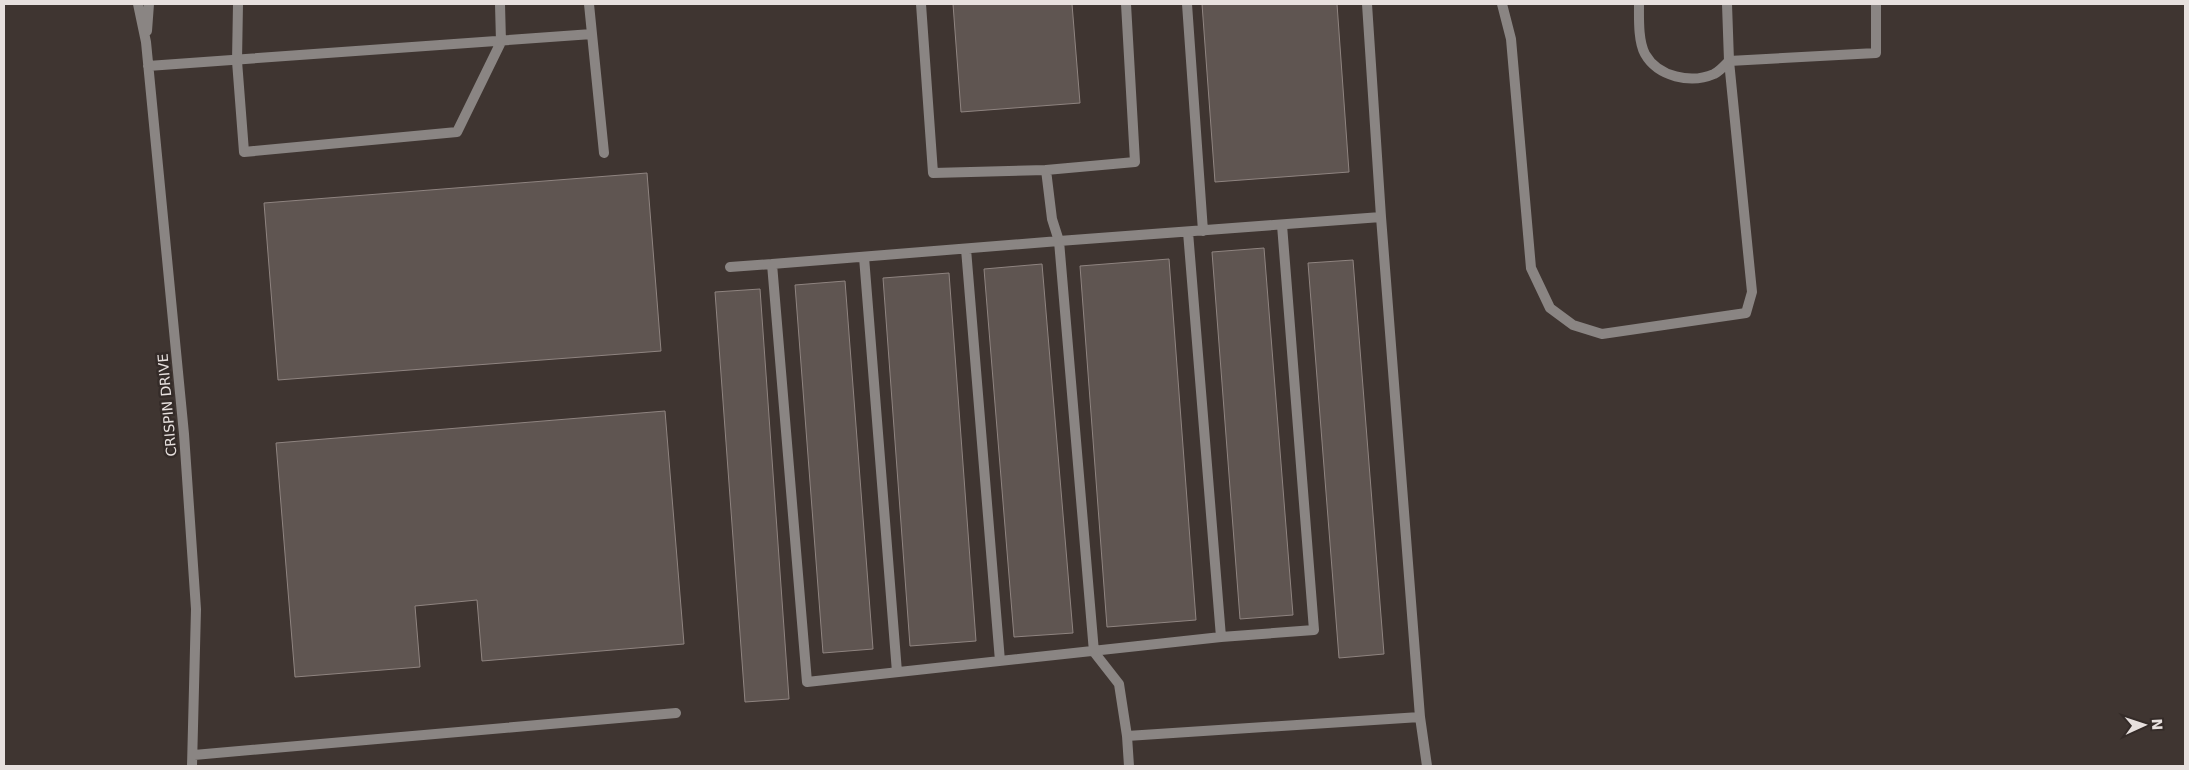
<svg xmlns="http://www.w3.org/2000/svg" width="2189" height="770" viewBox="0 0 2189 770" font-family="'DejaVu Sans',sans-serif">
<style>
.building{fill:#5f5551;stroke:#8f8480}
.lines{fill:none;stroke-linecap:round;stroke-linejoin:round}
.service{stroke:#8a8583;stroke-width:10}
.labels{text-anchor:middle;stroke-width:5;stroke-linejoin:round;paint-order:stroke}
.street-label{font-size:14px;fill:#e7e0de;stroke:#342b28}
</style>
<rect width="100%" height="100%" fill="#3f3531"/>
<path class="building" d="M 953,4 L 1072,4 L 1080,103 L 961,112 Z
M 1202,4 L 1337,4 L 1349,172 L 1215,182 Z
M 647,173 L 661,351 L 278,380 L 264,203 Z
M 1264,248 L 1293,615 L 1240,619 L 1212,252 Z
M 1169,259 L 1196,620 L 1107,627 L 1080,266 Z
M 1353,260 L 1384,654 L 1339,658 L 1308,263 Z
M 1042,264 L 1073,633 L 1014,637 L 984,269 Z
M 949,273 L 976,641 L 910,646 L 883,278 Z
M 845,281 L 873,649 L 823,653 L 795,285 Z
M 760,289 L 789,699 L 745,702 L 715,292 Z
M 665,411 L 684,644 L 482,661 L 477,600 L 415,606 L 420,667 L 295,677 L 276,443 Z"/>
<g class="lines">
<path class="service" d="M 138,4 L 146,42 L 184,434 L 196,609 L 192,766
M 238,4 L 237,61 L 244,152 L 457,132 L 501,42 L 500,4
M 589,4 L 592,34
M 921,4 L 933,173 L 1046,170 L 1135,162 L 1126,4
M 1187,4 L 1203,231
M 1367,4 L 1381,217 L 1420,717 L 1427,766
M 1502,4 L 1511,39 L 1531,268 L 1550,308 L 1573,325 L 1602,334 L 1746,313 L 1752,292 L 1729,61 L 1727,4
M 1639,4 C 1639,18 1638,41 1645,54 C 1658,77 1691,84 1714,74 C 1720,71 1725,65 1729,61 L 1876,53 L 1876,4
M 147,31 L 149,4
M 148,66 L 592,34 L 604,153
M 1046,170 L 1052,219 L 1059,241 L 772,264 L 807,682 L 1221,637 L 1188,232
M 966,249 L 1000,661
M 864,257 L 897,672
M 730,267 L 772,264
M 1221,637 L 1314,630 L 1282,225
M 1127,736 L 1119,684 L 1094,652 L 1059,241 L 1381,217
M 194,755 L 676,713
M 1129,766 L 1127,736 L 1420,717"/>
</g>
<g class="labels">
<g class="street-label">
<text transform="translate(167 405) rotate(-95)" y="5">CRISPIN DRIVE</text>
</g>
</g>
<rect width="2189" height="770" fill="none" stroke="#e7e0de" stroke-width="10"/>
<g transform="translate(2144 725) rotate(87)" stroke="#342b28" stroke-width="4" paint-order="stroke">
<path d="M0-4L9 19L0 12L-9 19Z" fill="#e7e0de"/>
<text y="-8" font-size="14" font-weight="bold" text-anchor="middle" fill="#e7e0de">N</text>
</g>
</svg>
